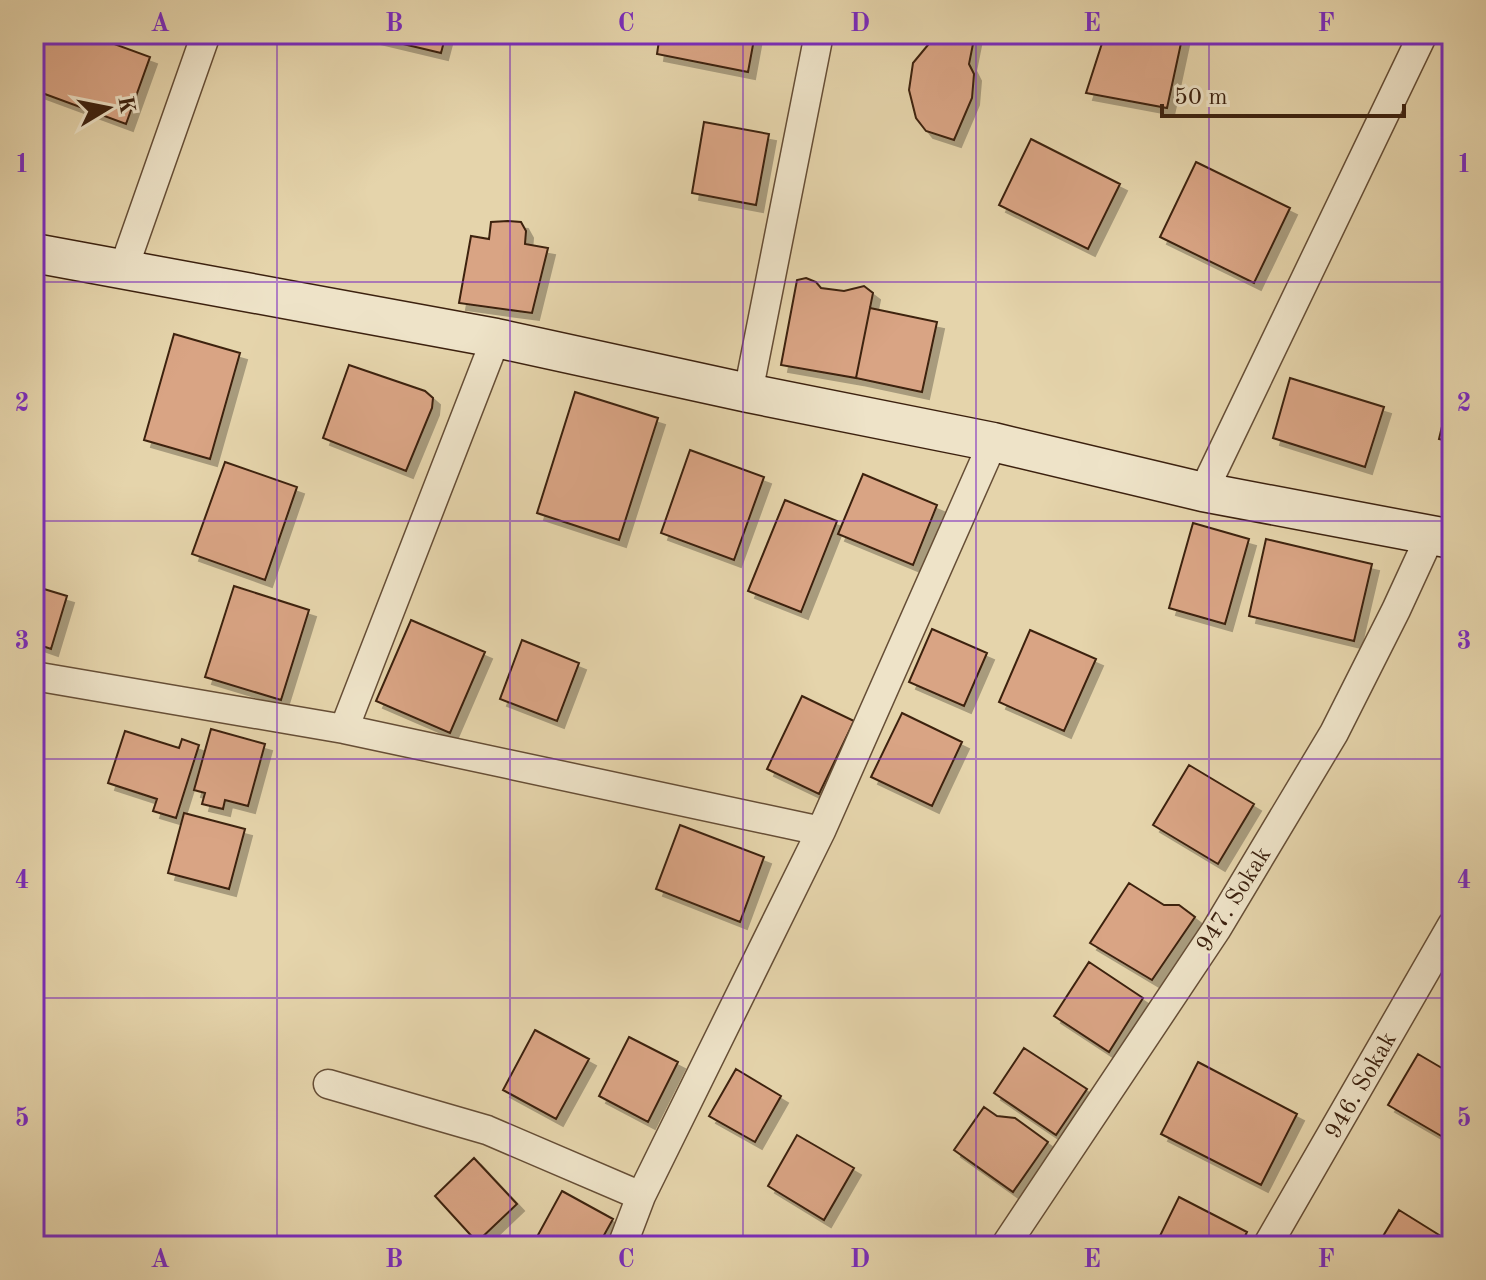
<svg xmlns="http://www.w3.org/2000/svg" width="1486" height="1280" viewBox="0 0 1486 1280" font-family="'Old Standard TT',serif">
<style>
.building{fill:#d9a484;stroke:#3c210f;stroke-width:2;filter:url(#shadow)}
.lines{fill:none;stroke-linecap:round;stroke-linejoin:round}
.street-casing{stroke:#664e36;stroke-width:31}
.secondary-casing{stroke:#3c210f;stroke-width:41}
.street{stroke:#eee3c8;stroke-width:28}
.secondary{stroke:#eee3c8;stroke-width:38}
.grid{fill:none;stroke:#7b2cbf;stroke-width:2;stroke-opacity:0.55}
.labels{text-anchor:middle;stroke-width:6;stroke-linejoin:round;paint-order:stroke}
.street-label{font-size:24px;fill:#3c210f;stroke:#eee3c8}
.neatline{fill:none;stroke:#7b2cbf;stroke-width:3}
.grid-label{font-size:26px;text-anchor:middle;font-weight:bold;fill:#7b2cbf}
</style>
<defs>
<filter id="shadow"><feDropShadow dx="7" dy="7" stdDeviation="0" flood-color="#0004"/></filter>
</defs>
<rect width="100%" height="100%" fill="#e5d4ab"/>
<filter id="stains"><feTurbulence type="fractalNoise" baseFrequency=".0025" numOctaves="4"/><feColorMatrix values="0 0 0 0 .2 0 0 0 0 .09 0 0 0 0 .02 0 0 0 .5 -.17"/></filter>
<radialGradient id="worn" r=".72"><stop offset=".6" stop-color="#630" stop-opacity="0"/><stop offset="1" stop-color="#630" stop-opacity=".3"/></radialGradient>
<path class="building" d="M 45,34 L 87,34 L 150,57 L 126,124 L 34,90 L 34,65 Z
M 361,34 L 446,34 L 441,53 Z
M 660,34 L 755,34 L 748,72 L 657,54 Z
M 937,34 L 975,34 L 969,64 L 974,74 L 972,98 L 954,140 L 926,131 L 916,118 L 909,90 L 913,63 Z
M 1105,34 L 1183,34 L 1167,108 L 1086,93 Z
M 704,122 L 769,134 L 756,205 L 692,193 Z
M 1031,139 L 1120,184 L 1088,249 L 999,205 Z
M 1196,162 L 1290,208 L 1254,283 L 1160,237 Z
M 508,221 L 521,222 L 526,231 L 525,244 L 548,248 L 532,313 L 459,303 L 471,236 L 489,239 L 491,222 Z
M 806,278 L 816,282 L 821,288 L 844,291 L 864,286 L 873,293 L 856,378 L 781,365 L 797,280 Z
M 870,308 L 937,322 L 922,392 L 856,378 Z
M 174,334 L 240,353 L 210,459 L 144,440 Z
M 349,365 L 425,391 L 433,398 L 432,408 L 406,471 L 323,438 Z
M 1290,378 L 1384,407 L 1365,467 L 1273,438 Z
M 1452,385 L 1452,442 L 1439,439 Z
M 575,392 L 658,418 L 619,540 L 537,513 Z
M 690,450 L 764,477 L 734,560 L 661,533 Z
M 225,462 L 297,487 L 265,580 L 192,554 Z
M 863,474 L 937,505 L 913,565 L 838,534 Z
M 785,500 L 837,521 L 801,612 L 748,591 Z
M 1193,523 L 1249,539 L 1225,624 L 1169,608 Z
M 1266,539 L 1372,564 L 1354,641 L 1249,616 Z
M 34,586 L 67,596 L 51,649 L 34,643 Z
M 234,586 L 309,610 L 281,700 L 205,677 Z
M 411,620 L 485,652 L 450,733 L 376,701 Z
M 932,629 L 987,653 L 964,706 L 909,682 Z
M 1030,630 L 1096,659 L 1064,731 L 999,702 Z
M 522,640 L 579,663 L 557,721 L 500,699 Z
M 802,696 L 854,721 L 819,794 L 767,769 Z
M 902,713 L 962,742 L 932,806 L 871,777 Z
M 211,729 L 265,744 L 248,806 L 225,800 L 223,809 L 202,804 L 205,793 L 194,790 Z
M 125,731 L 179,748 L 182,739 L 199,745 L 176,818 L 153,811 L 157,799 L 108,783 Z
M 1189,765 L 1254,804 L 1218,864 L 1153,825 Z
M 184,813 L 245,829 L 229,889 L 168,873 Z
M 680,825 L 764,857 L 740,922 L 656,889 Z
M 1129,883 L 1164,905 L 1179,905 L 1195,917 L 1152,980 L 1090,943 Z
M 1089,962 L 1143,998 L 1109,1052 L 1054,1016 Z
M 535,1030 L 589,1059 L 556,1119 L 503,1090 Z
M 629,1037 L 678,1062 L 648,1122 L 599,1096 Z
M 1024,1048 L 1087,1089 L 1056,1135 L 994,1093 Z
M 1418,1054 L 1452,1074 L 1452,1121 L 1443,1137 L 1388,1105 Z
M 1198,1062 L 1297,1114 L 1261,1185 L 1161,1134 Z
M 736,1069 L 781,1096 L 755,1142 L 709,1116 Z
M 984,1107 L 997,1116 L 1015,1118 L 1048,1142 L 1013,1192 L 954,1150 Z
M 797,1135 L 854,1168 L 824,1220 L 768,1186 Z
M 474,1158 L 517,1204 L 477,1242 L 435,1196 Z
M 562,1191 L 613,1219 L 598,1246 L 532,1246 Z
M 1179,1197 L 1247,1232 L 1240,1246 L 1155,1246 Z
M 1399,1210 L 1452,1243 L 1452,1246 L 1377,1246 Z"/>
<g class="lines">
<defs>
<path id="street" d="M 123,270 L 206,34
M 748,393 L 819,34
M 1203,492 L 1423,34
M 34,676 L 344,729 L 821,831
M 344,729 L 496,338
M 328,1084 L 487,1130 L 641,1196
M 622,1246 L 641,1196 L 821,831 L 993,442
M 1005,1246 L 1216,930 L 1334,733 L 1396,610 L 1431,534
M 1267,1246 L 1452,925"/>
<path id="secondary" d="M 34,253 L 496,338 L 748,393 L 993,442 L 1203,492 L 1452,539"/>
</defs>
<use href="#street" class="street-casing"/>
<use href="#secondary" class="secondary-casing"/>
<use href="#street" class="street"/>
<use href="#secondary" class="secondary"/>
</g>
<path class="grid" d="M 277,34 L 277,1246M 510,34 L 510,1246M 743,34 L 743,1246M 976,34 L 976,1246M 1209,34 L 1209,1246M 34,282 L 1452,282M 34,521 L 1452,521M 34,759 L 1452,759M 34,998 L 1452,998"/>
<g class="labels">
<g class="street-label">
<text transform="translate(1233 899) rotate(-58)" y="8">947. Sokak</text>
<text transform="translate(1360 1085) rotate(-60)" y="8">946. Sokak</text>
</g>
</g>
<rect width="1486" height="1280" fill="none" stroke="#e5d4ab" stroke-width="88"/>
<g transform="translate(108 108) rotate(80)" stroke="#eee3c8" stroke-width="6" paint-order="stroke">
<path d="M0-6L14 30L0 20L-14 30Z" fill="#3c210f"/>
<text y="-12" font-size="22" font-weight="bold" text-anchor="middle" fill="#3c210f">K</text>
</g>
<path d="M1162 104v12h242v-12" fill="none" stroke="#3c210f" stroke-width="4"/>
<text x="1174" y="104" font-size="24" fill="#3c210f" stroke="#eee3c8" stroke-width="6" paint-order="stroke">50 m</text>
<rect x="44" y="44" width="1398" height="1192" class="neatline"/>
<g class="grid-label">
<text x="160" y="31">A</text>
<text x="394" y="31">B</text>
<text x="626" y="31">C</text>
<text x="860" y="31">D</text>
<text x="1092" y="31">E</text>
<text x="1326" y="31">F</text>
<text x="22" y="172">1</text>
<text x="1464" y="172">1</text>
<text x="22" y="411">2</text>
<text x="1464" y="411">2</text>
<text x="22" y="649">3</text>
<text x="1464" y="649">3</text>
<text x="22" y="888">4</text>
<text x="1464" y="888">4</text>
<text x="22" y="1126">5</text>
<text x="1464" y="1126">5</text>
<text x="160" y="1267">A</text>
<text x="394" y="1267">B</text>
<text x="626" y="1267">C</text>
<text x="860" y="1267">D</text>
<text x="1092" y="1267">E</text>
<text x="1326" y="1267">F</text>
</g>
<rect width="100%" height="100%" filter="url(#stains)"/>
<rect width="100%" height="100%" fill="url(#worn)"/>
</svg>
